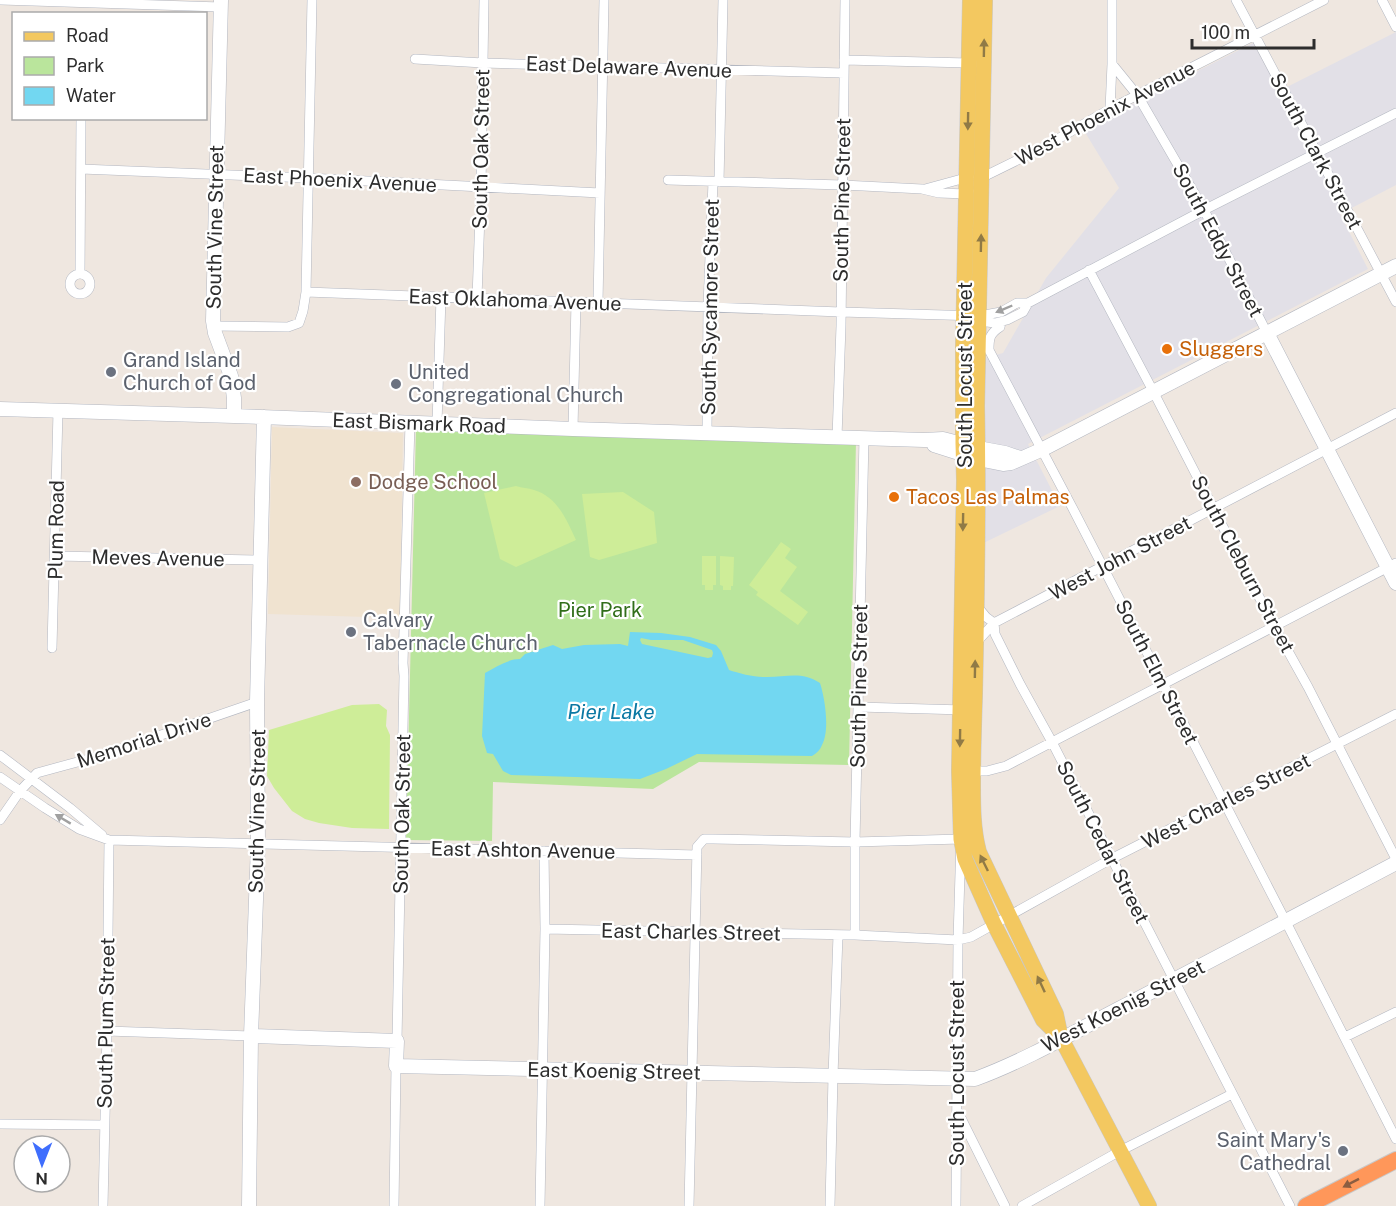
<svg xmlns="http://www.w3.org/2000/svg" width="1396" height="1206" viewBox="0 0 1396 1206" font-family="'Public Sans',sans-serif">
<style>
.industrial{fill:#e2e0e7}
.education{fill:#f0e3d0}
.green{fill:#bae59c}
.pitch{fill:#ceed98}
.water{fill:#72d7f1;fill-rule:evenodd}
.lines{fill:none;stroke-linecap:round;stroke-linejoin:round}
.street-casing{stroke:#b3b7c1;stroke-width:10}
.secondary-casing{stroke:#b3b7c1;stroke-width:15}
.primary-casing{stroke:#c8c8c8;stroke-width:16}
.highway-casing{stroke:#c8c8c8;stroke-width:18}
.street{stroke:#fff;stroke-width:9}
.secondary{stroke:#fff;stroke-width:14}
.primary{stroke:#f3c860;stroke-width:15}
.highway{stroke:#ff975a;stroke-width:16}
.oneway{fill:#907a46}
.oneway2{fill:#a0a0a0}
.oneway3{fill:#8c5d41}
.food-dot{fill:#e8710a;stroke:#fff;stroke-width:2}
.worship-dot{fill:#6b7280;stroke:#fff;stroke-width:2}
.education-dot{fill:#8d6e63;stroke:#fff;stroke-width:2}
.labels{text-anchor:middle;stroke-width:4.5;stroke-linejoin:round;paint-order:stroke}
.street-label{font-size:20px;fill:#2d2d2d;stroke:#fff}
.food-label{font-size:20px;fill:#c56008;stroke:#fff;text-anchor:start}
.worship-label{font-size:20px;fill:#5b616d;stroke:#fff;text-anchor:start}
.education-label{font-size:20px;fill:#785e54;stroke:#fff;text-anchor:start}
.park-label{font-size:20px;fill:#316e1a;stroke:#fff}
.water-label{font-size:21px;font-style:italic;fill:#0b78a3;stroke:#fff}
</style>
<rect width="100%" height="100%" fill="#efe7e0"/>
<path class="industrial" d="M 1396,32 L 1396,185 L 1340,214 L 1368,269 L 1028,444 L 1060,506 L 969,550 L 970,362 L 1003,353 L 1046,278 L 1119,188 L 1083,129 L 1253,43 L 1279,91 Z"/>
<path class="education" d="M 272,427 L 403,433 L 400,618 L 268,614 Z"/>
<path class="green" d="M 416,428 L 856,441 L 849,765 L 699,762 L 653,789 L 493,782 L 492,841 L 406,840 Z"/>
<path class="pitch" d="M 516,486 C 522,488 528,488 534,490 C 558,497 567,521 576,540 L 516,567 L 500,559 L 484,493 Z
M 623,492 L 654,512 L 657,543 L 599,560 L 590,557 L 582,494 Z
M 781,542 L 791,549 L 785,558 L 797,567 L 780,591 L 808,612 L 798,625 L 756,595 L 758,592 L 749,585 Z
M 702,556 L 716,556 L 716,585 L 713,585 L 713,590 L 705,590 L 705,585 L 702,585 Z
M 720,556 L 734,557 L 733,586 L 731,586 L 731,590 L 723,590 L 723,586 L 720,585 Z
M 379,704 L 387,710 L 386,726 L 390,735 L 389,829 L 352,828 L 319,823 L 305,819 L 292,811 L 274,788 L 267,776 L 269,730 L 352,705 Z"/>
<path class="water" d="M 630,632 L 661,633 L 690,637 L 716,645 L 721,651 L 729,670 C 738,673 753,677 763,677 C 785,678 800,670 820,683 C 825,698 830,731 822,745 C 820,750 817,753 812,756 L 697,754 L 666,769 L 640,779 L 511,775 L 503,771 L 493,754 L 487,753 L 482,736 L 485,673 C 496,667 508,659 520,659 L 525,654 L 553,645 L 562,649 L 584,645 L 620,644 L 628,646 ZM 641,638 L 651,640 L 683,640 L 712,650 L 713,653 L 712,657 L 708,658 L 642,644 L 640,640 Z"/>
<g class="lines">
<defs>
<path id="street" d="M 1,0 L 221,7
M 1112,0 L 1112,64 L 1138,96 L 1204,210 L 1267,333
M 1236,0 L 1396,302
M 1382,0 L 1396,27
M 415,59 L 483,63 L 844,73
M 844,60 L 969,63
M 1110,109 L 1112,64
M 81,169 L 308,178 L 600,193
M 981,178 L 1042,148 L 1110,109 L 1324,0
M 668,180 L 843,185 L 922,189 L 939,193 L 967,194 L 969,191
M 719,182 L 723,0
M 925,189 L 969,177
M 1089,270 L 1153,391 L 1274,626 L 1308,687 L 1396,859
M 80,274 L 81,118
M70 284a10 10 0 1 1 20 0a10 10 0 1 1-20 0Z
M 306,292 L 841,312 L 979,316 L 1001,312 L 1017,303 L 1028,303 L 1204,210 L 1396,113
M 477,298 L 481,187 L 484,0
M 598,303 L 604,0
M 979,316 L 987,322 L 995,323 L 1007,320 L 1023,312 L 1028,303
M 1001,322 L 1000,327 C 989,334 989,339 989,350 L 1072,507 L 1286,922 L 1396,1139
M 214,326 L 288,327 L 299,323 L 303,311 L 306,292 L 312,0
M 437,424 L 441,297
M 573,429 L 576,302
M 707,433 L 708,306 L 713,182
M 837,437 L 841,326 L 845,0
M 55,556 L 262,560
M 977,606 L 986,617 L 994,623 L 995,634 L 1020,684 L 1052,742 L 1290,1206
M 976,643 L 994,623 L 1396,413
M 52,648 L 58,411
M 858,707 L 964,710
M 0,755 L 70,808 L 102,835
M 973,771 L 987,771 L 1006,766 L 1396,563
M 0,777 L 45,808 L 79,829 L 109,840 L 697,855
M 0,820 L 20,791 L 37,773 L 103,755 L 257,702
M 545,929 L 855,935 L 958,940 L 971,937 L 1111,859 L 1396,714
M 855,935 L 855,842 L 864,438
M 107,1031 L 251,1036
M 1345,1037 L 1396,1012
M 397,1041 L 404,676 L 403,663 L 410,423
M 958,1112 L 1005,1206
M 0,1124 L 104,1125
M 103,1206 L 107,1031 L 109,840
M 394,1206 L 396,1066
M 540,1206 L 545,929 L 544,851
M 689,1206 L 697,847 L 704,839 L 713,839 L 855,842 L 961,839 L 958,940 L 956,1206
M 830,1206 L 833,1076 L 838,935
M 1022,1206 L 1120,1151 L 1232,1094"/>
<path id="secondary" d="M 221,0 L 213,321 L 215,333 L 231,376 L 234,398 L 234,416
M 1267,333 L 1396,583
M 0,409 L 234,416 L 573,429 L 924,440 L 943,439 L 978,448 L 1005,453 L 1020,458
M 934,445 L 978,459 L 1003,464 L 1011,463 L 1043,449 L 1396,266
M 251,1036 L 397,1041 L 396,1066 L 975,1079 C 1029,1059 1079,1029 1130,1003 C 1219,956 1308,910 1396,863
M 249,1206 L 251,1036 L 258,845 L 257,702 L 264,417"/>
<path id="primary" d="M 970,0 L 963,348 L 963,443 L 964,480 L 959,771 L 961,839 L 965,859 L 994,924 L 1043,1020 L 1061,1038
M 985,0 L 977,406 C 979,502 977,597 975,693 C 974,723 973,754 973,784 C 973,807 973,829 979,852 L 1056,1014 L 1061,1038 L 1149,1206"/>
<path id="highway" d="M 1306,1206 L 1396,1160"/>
</defs>
<use href="#street" class="street-casing"/>
<use href="#secondary" class="secondary-casing"/>
<use href="#primary" class="primary-casing"/>
<use href="#highway" class="highway-casing"/>
<use href="#street" class="street"/>
<use href="#secondary" class="secondary"/>
<use href="#primary" class="primary"/>
<use href="#highway" class="highway"/>
</g>
<defs><path id="oneway-solid" d="M-6-.8H1V-3.2L6.5 0L1 3.2V.8H-6Z" transform="scale(1.5)"/></defs>
<g class="oneway">
<use href="#oneway-solid" transform="translate(984 48) rotate(-89)"/>
<use href="#oneway-solid" transform="translate(968 121) rotate(91)"/>
<use href="#oneway-solid" transform="translate(981 243) rotate(-89)"/>
<use href="#oneway-solid" transform="translate(963 522) rotate(91)"/>
<use href="#oneway-solid" transform="translate(975 669) rotate(-89)"/>
<use href="#oneway-solid" transform="translate(960 738) rotate(91)"/>
<use href="#oneway-solid" transform="translate(984 863) rotate(-116)"/>
<use href="#oneway-solid" transform="translate(1041 984) rotate(-115)"/>
</g>
<g class="oneway2">
<use href="#oneway-solid" transform="translate(1004 309) rotate(157)"/>
<use href="#oneway-solid" transform="translate(63 819) rotate(-149)"/>
</g>
<use class="oneway3" href="#oneway-solid" transform="translate(1351 1183) rotate(153)"/>
<g class="food-dot">
<circle cx="1167" cy="349" r="6"/>
<circle cx="894" cy="497" r="6"/>
</g>
<g class="worship-dot">
<circle cx="111" cy="372" r="6"/>
<circle cx="396" cy="384" r="6"/>
<circle cx="351" cy="632" r="6"/>
<circle cx="1343" cy="1151" r="6"/>
</g>
<circle class="education-dot" cx="356" cy="482" r="6"/>
<g class="labels">
<g class="street-label">
<text transform="translate(629 67) rotate(2)" y="7">East Delaware Avenue</text>
<text transform="translate(1105 113) rotate(-28)" y="7">West Phoenix Avenue</text>
<text transform="translate(481 149) rotate(-89)" y="7">South Oak Street</text>
<text transform="translate(1316 151) rotate(62)" y="7">South Clark Street</text>
<text transform="translate(340 180) rotate(3)" y="7">East Phoenix Avenue</text>
<text transform="translate(842 200) rotate(-89)" y="7">South Pine Street</text>
<text transform="translate(215 227) rotate(-89)" y="7">South Vine Street</text>
<text transform="translate(1218 240) rotate(62)" y="7">South Eddy Street</text>
<text transform="translate(515 300) rotate(2)" y="7">East Oklahoma Avenue</text>
<text transform="translate(710 307) rotate(-89)" y="7">South Sycamore Street</text>
<text transform="translate(965 375) rotate(-90)" y="7">South Locust Street</text>
<text transform="translate(419 423) rotate(2)" y="7">East Bismark Road</text>
<text transform="translate(56 530) rotate(-89)" y="7">Plum Road</text>
<text transform="translate(158 558) rotate(1)" y="7">Meves Avenue</text>
<text transform="translate(1120 558) rotate(-28)" y="7">West John Street</text>
<text transform="translate(1243 564) rotate(62)" y="7">South Cleburn Street</text>
<text transform="translate(1157 672) rotate(63)" y="7">South Elm Street</text>
<text transform="translate(859 686) rotate(-89)" y="7">South Pine Street</text>
<text transform="translate(144 740) rotate(-18)" y="7">Memorial Drive</text>
<text transform="translate(1226 801) rotate(-27)" y="7">West Charles Street</text>
<text transform="translate(257 811) rotate(-89)" y="7">South Vine Street</text>
<text transform="translate(402 814) rotate(-89)" y="7">South Oak Street</text>
<text transform="translate(1103 842) rotate(63)" y="7">South Cedar Street</text>
<text transform="translate(523 850) rotate(1)" y="7">East Ashton Avenue</text>
<text transform="translate(691 932) rotate(1)" y="7">East Charles Street</text>
<text transform="translate(1123 1006) rotate(-27)" y="7">West Koenig Street</text>
<text transform="translate(106 1023) rotate(-89)" y="7">South Plum Street</text>
<text transform="translate(614 1071) rotate(1)" y="7">East Koenig Street</text>
<text transform="translate(957 1073) rotate(-90)" y="7">South Locust Street</text>
</g>
<g class="food-label">
<text x="1179" y="356">Sluggers</text>
<text x="906" y="504">Tacos Las Palmas</text>
</g>
<g class="worship-label">
<text x="123" y="367">Grand Island<tspan x="123" dy="23">Church of God</tspan></text>
<text x="408" y="379">United<tspan x="408" dy="23">Congregational Church</tspan></text>
<text x="363" y="627">Calvary<tspan x="363" dy="23">Tabernacle Church</tspan></text>
<text x="1331" y="1147" text-anchor="end">Saint Mary's<tspan x="1331" dy="23">Cathedral</tspan></text>
</g>
<g class="education-label">
<text x="368" y="489">Dodge School</text>
</g>
<g class="park-label">
<text x="600" y="617">Pier Park</text>
</g>
<g class="water-label">
<text x="611" y="719">Pier Lake</text>
</g>
</g>
<rect x="12" y="12" width="195" height="108" fill="#ffffff" stroke="#ababab" stroke-width="1.5"/>
<rect x="24" y="32" width="30" height="9" fill="#f3c860" stroke="#ababab" stroke-width="1.5"/>
<text x="66" y="42" font-size="18" fill="#2d2d2d">Road</text>
<rect x="24" y="57" width="30" height="18" fill="#bae59c" stroke="#ababab" stroke-width="1.5"/>
<text x="66" y="72" font-size="18" fill="#2d2d2d">Park</text>
<rect x="24" y="87" width="30" height="18" fill="#72d7f1" stroke="#ababab" stroke-width="1.5"/>
<text x="66" y="102" font-size="18" fill="#2d2d2d">Water</text>
<g transform="translate(42 1164) rotate(181)"><circle r="28" fill="#ffffff" stroke="#ababab" stroke-width="1.5"/>
<path d="M0-4.5L10 22L0 15L-10 22Z" fill="#3f6efd"/>
<text y="-9" font-size="16" font-weight="bold" text-anchor="middle" fill="#2d2d2d">N</text>
</g>
<path d="M1192 39v9h122v-9" fill="none" stroke="#2d2d2d" stroke-width="3"/>
<text x="1201" y="39" font-size="18" fill="#2d2d2d" stroke="#ffffff" stroke-width="4.5" paint-order="stroke">100 m</text>
</svg>
